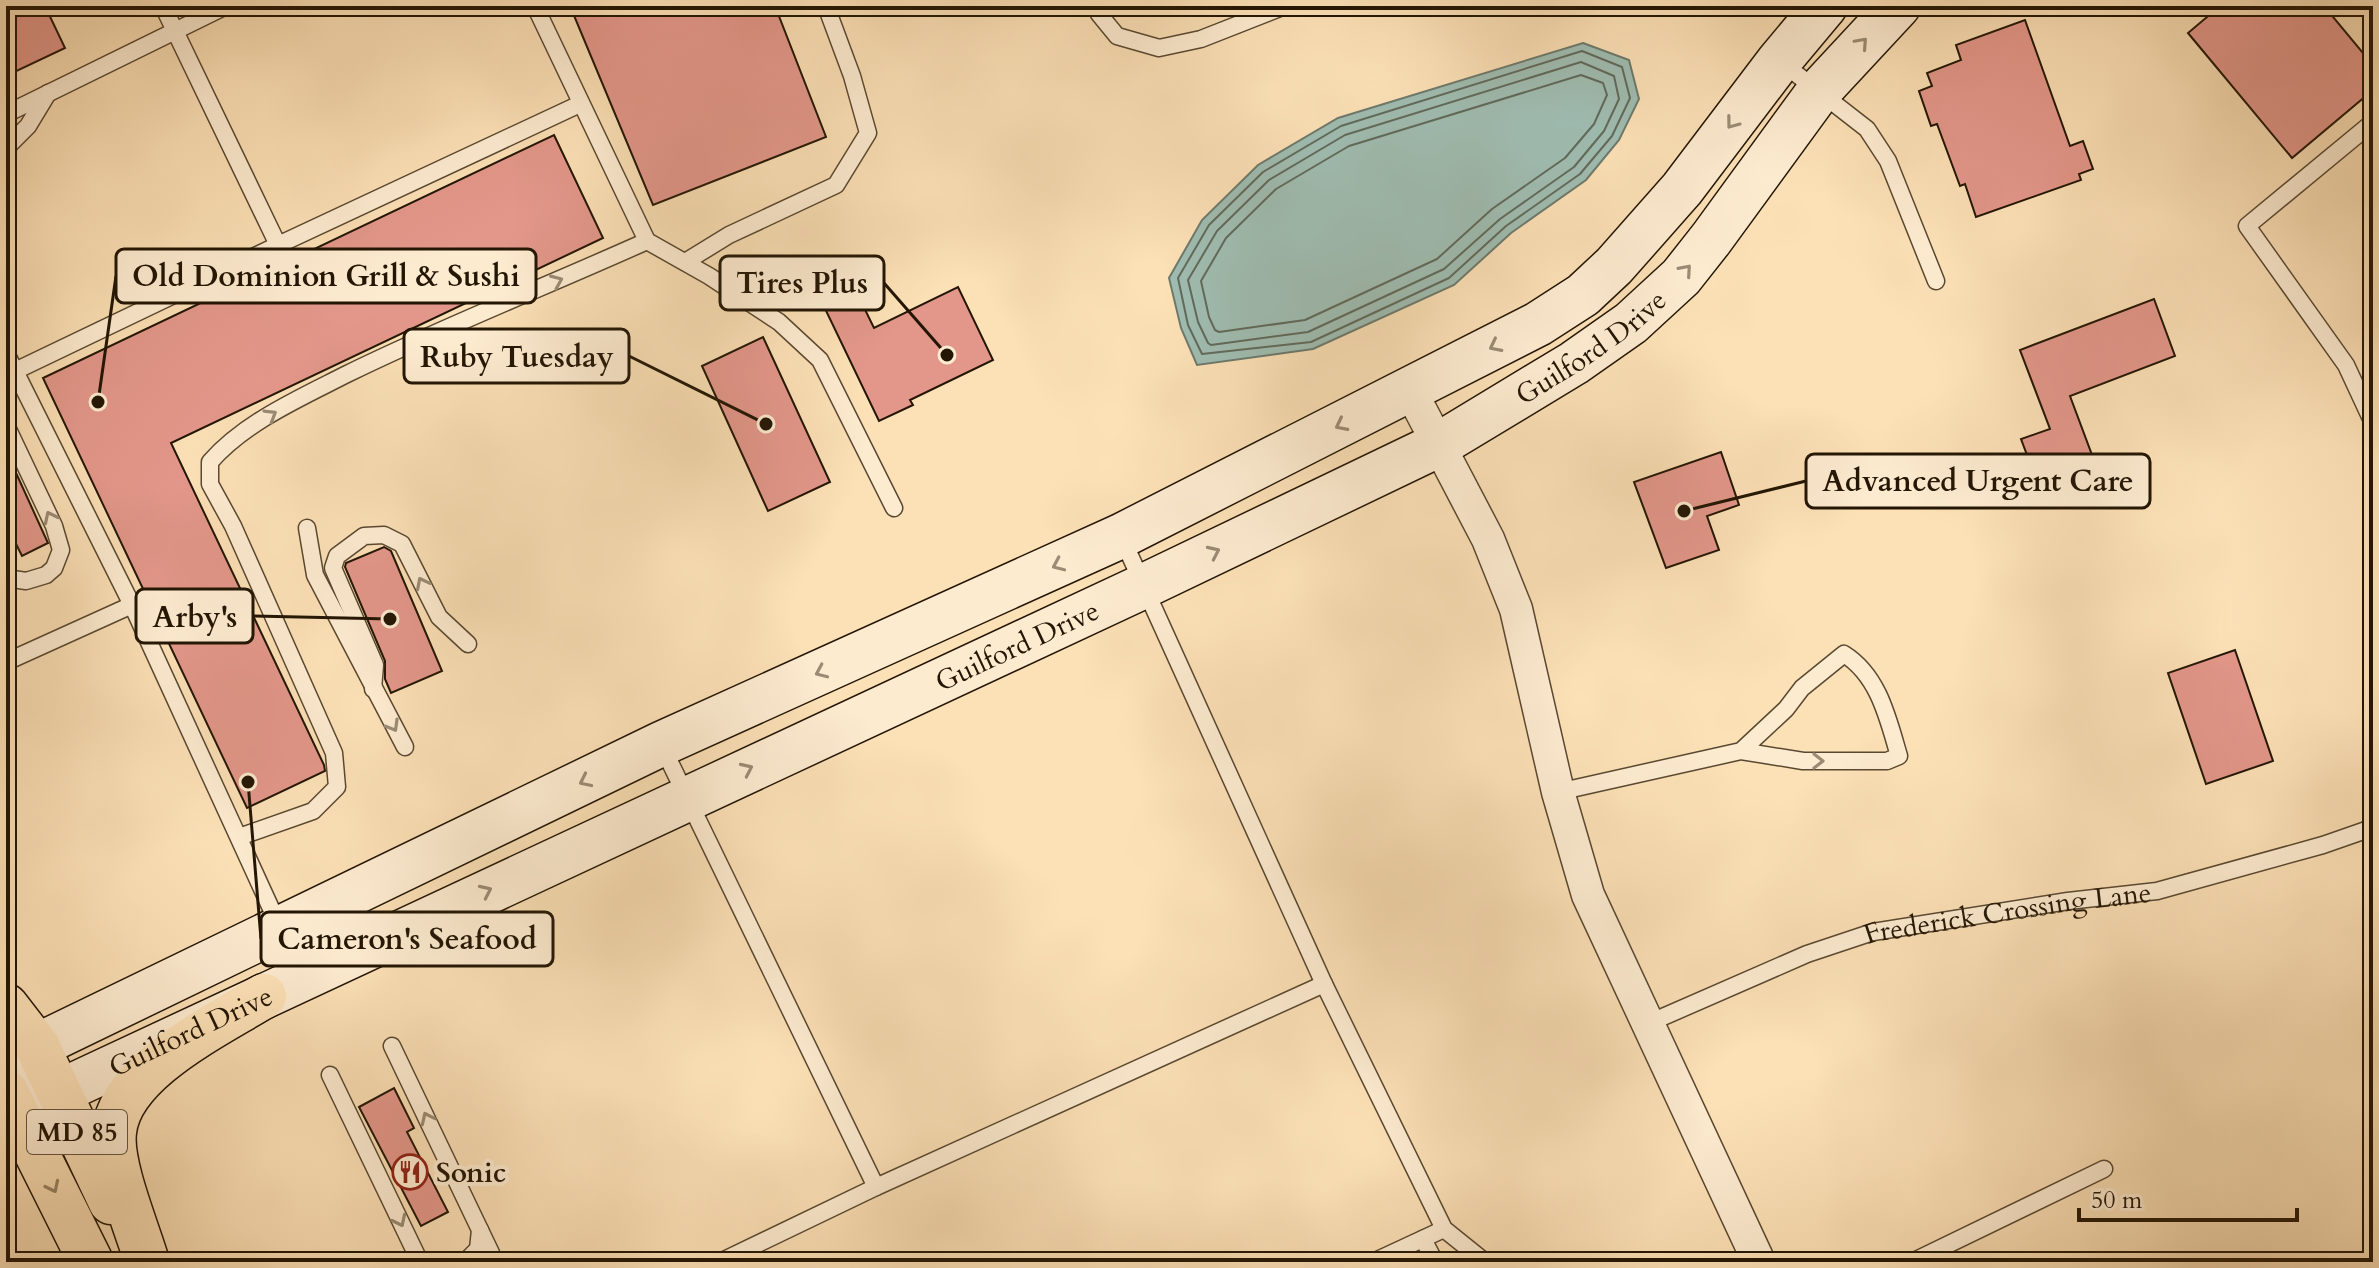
<svg xmlns="http://www.w3.org/2000/svg" width="2379" height="1268" viewBox="0 0 2379 1268" font-family="Cardo,serif">
<style>
.water{fill:#9fbdb2;stroke:#6d7a6c;stroke-width:2}
.lines{fill:none;stroke-linecap:round;stroke-linejoin:round}
.shore{stroke:#616a5b;stroke-width:2}
.building{fill:#e3978a;stroke:#231604;stroke-width:2}
.lane-casing{stroke:#594830;stroke-width:19}
.street-casing{stroke:#594830;stroke-width:35}
.secondary-casing{stroke:#231604;stroke-width:47}
.primary-casing{stroke:#231604;stroke-width:47}
.lane{stroke:#fdebd0;stroke-width:16}
.street{stroke:#fdebd0;stroke-width:32}
.secondary{stroke:#fdebd0;stroke-width:44}
.primary{stroke:#fce0b6;stroke-width:44}
.oneway{stroke:#9b8b74}
.oneway2{stroke:#9a8566}
.labels{text-anchor:middle;stroke-width:8;stroke-linejoin:round;paint-order:stroke}
.shield{fill:#fdebd0;stroke:#645641;stroke-width:2}
.shield-label{font-size:26px;font-weight:bold;fill:#231604}
.street-label{font-size:28px;fill:#231604;stroke:#fdebd0}
.poi-label{font-size:28px;font-weight:bold;fill:#231604;stroke:#fdebd0;text-anchor:start}
.leader{fill:none;stroke:#231604;stroke-width:3}
.callout-dot{fill:#231604;stroke:#fdebd0;stroke-width:3}
.callout{fill:#fdebd0;stroke:#231604;stroke-width:3}
.callout-label{font-size:30px;text-anchor:middle;font-weight:bold;fill:#231604}
</style>
<rect width="100%" height="100%" fill="#fce0b6"/>
<filter id="stains"><feTurbulence type="fractalNoise" baseFrequency=".0025" numOctaves="4"/><feColorMatrix values="0 0 0 0 .2 0 0 0 0 .09 0 0 0 0 .02 0 0 0 .5 -.17"/></filter>
<radialGradient id="worn" r=".72"><stop offset=".6" stop-color="#630" stop-opacity="0"/><stop offset="1" stop-color="#630" stop-opacity=".3"/></radialGradient>
<path class="water" d="M 1583,43 L 1629,60 L 1639,99 L 1619,140 L 1586,180 L 1511,233 L 1454,285 L 1313,349 L 1197,365 L 1181,328 L 1169,278 L 1202,220 L 1258,165 L 1338,118 Z"/>
<g class="lines">
<path class="shore" d="M 1582,51 L 1622,67 L 1630,98 L 1612,136 L 1580,174 L 1506,226 L 1449,278 L 1311,342 L 1202,354 L 1188,325 L 1178,278 L 1209,225 L 1263,172 L 1341,126 Z
M 1581,62 L 1614,76 L 1619,99 L 1604,131 L 1574,167 L 1500,219 L 1444,269 L 1308,332 L 1211,345 L 1208,343 L 1198,322 L 1188,280 L 1217,231 L 1269,180 L 1345,135 Z
M 1581,75 L 1603,83 L 1607,95 L 1594,124 L 1565,158 L 1492,209 L 1437,259 L 1305,320 L 1219,332 L 1215,330 L 1209,317 L 1201,281 L 1226,238 L 1276,189 L 1349,146 Z"/>
</g>
<path class="building" d="M 6,6 L 45,6 L 65,48 L 6,76 Z
M 570,6 L 775,6 L 826,137 L 653,205 Z
M 2220,6 L 2324,6 L 2373,65 L 2373,90 L 2292,158 L 2188,33 Z
M 2025,20 L 2070,146 L 2083,141 L 2093,169 L 2079,174 L 2081,180 L 1976,217 L 1965,184 L 1960,186 L 1937,124 L 1931,126 L 1919,91 L 1932,86 L 1927,73 L 1961,60 L 1956,45 Z
M 554,135 L 603,238 L 171,443 L 324,765 L 325,771 L 247,808 L 43,378 Z
M 849,277 L 874,328 L 958,287 L 993,360 L 910,400 L 913,405 L 879,421 L 817,292 Z
M 2154,299 L 2175,356 L 2070,396 L 2101,479 L 2044,500 L 2021,439 L 2050,429 L 2020,350 Z
M 763,337 L 830,482 L 768,511 L 702,366 Z
M 6,451 L 48,543 L 22,556 L 6,524 Z
M 1721,452 L 1739,505 L 1707,516 L 1719,550 L 1666,568 L 1634,482 Z
M 384,547 L 391,551 L 442,671 L 391,693 L 385,679 L 385,661 L 345,567 L 346,563 Z
M 2235,650 L 2273,761 L 2206,784 L 2168,673 Z
M 394,1088 L 414,1128 L 407,1132 L 448,1212 L 421,1226 L 359,1107 Z"/>
<g class="lines">
<defs>
<g id="lane">
<path d="M 163,6 L 278,245"/>
<path d="M 535,6 L 647,241 L 709,276 L 779,322 L 820,360 L 894,508"/>
<path d="M 1098,6 L 1099,14 L 1117,36 L 1159,48 L 1201,39 L 1285,6"/>
<path d="M 1781,62 L 1867,129 L 1888,161 L 1936,281"/>
<path d="M 6,114 L 226,6"/>
<path d="M 2373,122 L 2247,226 L 2346,365 L 2373,423"/>
<path d="M 6,148 L 28,126 L 48,93"/>
<path d="M 685,262 L 729,235 L 836,185 L 868,133 L 852,76 L 826,6"/>
<path d="M 6,353 L 132,605 L 279,926"/>
<path d="M 6,395 L 15,371 L 278,245 L 580,104"/>
<path d="M 6,425 L 54,526 L 61,550 L 54,568 L 46,575 L 26,581 L 6,578"/>
<path d="M 307,528 L 315,575 L 405,747"/>
<path d="M 1122,538 L 1324,984 L 1444,1229 L 1485,1262"/>
<path d="M 6,662 L 132,605"/>
<path d="M 373,689 L 375,665 L 333,568 L 337,556 L 364,536 L 384,535 L 402,544 L 439,617 L 468,644"/>
<path d="M 662,746 L 876,1187"/>
<path d="M 1558,792 L 1741,751 L 1803,761 L 1887,761 L 1899,756 C 1888,719 1879,676 1844,654 L 1802,688 L 1786,709 L 1741,751"/>
<path d="M 239,837 L 313,811 L 337,787 L 334,753 L 233,526 L 210,484 L 210,462 C 245,422 300,398 347,374 C 445,326 547,286 647,241"/>
<path id="s1" d="M 1649,1023 L 1807,954 L 1873,932 L 2068,901 L 2157,891 L 2323,845 L 2366,830 L 2373,824"/>
<path d="M 392,1046 L 480,1230 L 478,1249 L 465,1262"/>
<path d="M 330,1075 L 420,1262"/>
<path d="M 480,1230 L 491,1253 L 492,1262"/>
<path d="M 1423,1239 L 1435,1262"/>
<path d="M 720,1262 L 876,1187 L 1324,984"/>
<path d="M 1373,1262 L 1444,1229"/>
<path d="M 1912,1262 L 2104,1169"/>
</g>
<path id="street" d="M 1410,390 L 1488,539 L 1516,609 L 1558,792 L 1588,895 L 1759,1262"/>
<g id="secondary">
<path d="M 16,1076 L 37,1046 L 661,744 L 1121,536 L 1538,324 L 1583,295 L 1614,266 L 1682,189 L 1779,61 L 1825,6"/>
<path id="s2" d="M 6,1091 L 57,1093 L 1144,586 L 1440,444 L 1574,363 L 1631,323 L 1681,277 L 1711,239 L 1819,91 L 1898,6"/>
</g>
<path id="primary" d="M 6,1006 L 37,1046 L 111,1202
M 6,1092 L 91,1262
M 147,1262 C 137,1228 110,1165 114,1132 C 120,1071 216,1026 264,996"/>
</defs>
<use href="#lane" class="lane-casing"/>
<use href="#street" class="street-casing"/>
<use href="#secondary" class="secondary-casing"/>
<use href="#primary" class="primary-casing"/>
<use href="#lane" class="lane"/>
<use href="#street" class="street"/>
<use href="#secondary" class="secondary"/>
<use href="#primary" class="primary"/>
</g>
<defs><path id="oneway-chevron" d="M-2-3.5L2.5 0L-2 3.5" fill="none" stroke-width="1.6" stroke-linecap="round" stroke-linejoin="round" transform="scale(2)"/></defs>
<g class="oneway">
<use href="#oneway-chevron" transform="translate(1862 43) rotate(-48)"/>
<use href="#oneway-chevron" transform="translate(1732 123) rotate(127)"/>
<use href="#oneway-chevron" transform="translate(1686 270) rotate(-49)"/>
<use href="#oneway-chevron" transform="translate(557 281) rotate(-23)"/>
<use href="#oneway-chevron" transform="translate(1495 346) rotate(153)"/>
<use href="#oneway-chevron" transform="translate(271 415) rotate(-31)"/>
<use href="#oneway-chevron" transform="translate(1341 425) rotate(153)"/>
<use href="#oneway-chevron" transform="translate(50 517) rotate(-116)"/>
<use href="#oneway-chevron" transform="translate(1214 552) rotate(-25)"/>
<use href="#oneway-chevron" transform="translate(1058 565) rotate(156)"/>
<use href="#oneway-chevron" transform="translate(422 583) rotate(-117)"/>
<use href="#oneway-chevron" transform="translate(821 672) rotate(156)"/>
<use href="#oneway-chevron" transform="translate(393 726) rotate(60)"/>
<use href="#oneway-chevron" transform="translate(1818 761)"/>
<use href="#oneway-chevron" transform="translate(747 769) rotate(-25)"/>
<use href="#oneway-chevron" transform="translate(585 781) rotate(154)"/>
<use href="#oneway-chevron" transform="translate(486 891) rotate(-25)"/>
<use href="#oneway-chevron" transform="translate(427 1118) rotate(-115)"/>
<use href="#oneway-chevron" transform="translate(400 1221) rotate(64)"/>
</g>
<use class="oneway2" href="#oneway-chevron" transform="translate(53 1187) rotate(64)"/>
<defs>
<symbol id="restaurant-ring" viewBox="-11 -11 22 22"><circle r="9.5" fill="#fdebd0" stroke="#8f2418" stroke-width="1.5"/><path d="M-5-6h1v4h1v-4h1v4h1v-4h1v5L-1.5 .5V6h-2V.5L-5-1ZM5-6V6H3V1.5H1.5Q1.5-4 5-6Z" fill="#8f2418"/></symbol>
</defs>
<g fill-rule="evenodd">
<use href="#restaurant-ring" x="390" y="1152" width="40" height="40"/>
</g>
<g class="labels">
<rect class="shield" x="27" y="1110" width="100" height="44" rx="6"/>
<g class="shield-label">
<text x="77" y="1141">MD 85</text>
</g>
<g class="street-label">
<text dy="10" stroke="none"><textPath href="#s2" startOffset="1758">Guilford Drive</textPath></text>
<text dy="10" stroke="none"><textPath href="#s2" startOffset="1110">Guilford Drive</textPath></text>
<text dy="10" stroke="none"><textPath href="#s1" startOffset="378">Frederick Crossing Lane</textPath></text>
<text dy="10" stroke="none"><textPath href="#s2" startOffset="198">Guilford Drive</textPath></text>
</g>
<g class="poi-label">
<text x="436" y="1182">Sonic</text>
</g>
</g>
<path class="leader" d="M98 402L116 276M947 355L884 283M766 424L629 356M1684 511L1806 481M390 619L253 616M248 782L261 939"/>
<g class="callout-dot">
<circle cx="98" cy="402" r="8"/>
<circle cx="947" cy="355" r="8"/>
<circle cx="766" cy="424" r="8"/>
<circle cx="1684" cy="511" r="8"/>
<circle cx="390" cy="619" r="8"/>
<circle cx="248" cy="782" r="8"/>
</g>
<g class="callout">
<rect x="116" y="249" width="420" height="54" rx="8"/>
<rect x="720" y="256" width="164" height="54" rx="8"/>
<rect x="404" y="329" width="225" height="54" rx="8"/>
<rect x="1806" y="454" width="344" height="54" rx="8"/>
<rect x="136" y="589" width="117" height="54" rx="8"/>
<rect x="261" y="912" width="292" height="54" rx="8"/>
</g>
<g class="callout-label">
<text x="326" y="286">Old Dominion Grill &amp; Sushi</text>
<text x="802" y="293">Tires Plus</text>
<text x="517" y="367">Ruby Tuesday</text>
<text x="1978" y="491">Advanced Urgent Care</text>
<text x="195" y="627">Arby's</text>
<text x="407" y="949">Cameron's Seafood</text>
</g>
<rect width="2379" height="1268" fill="none" stroke="#fce0b6" stroke-width="32"/>
<rect x="8" y="8" width="2363" height="1252" fill="none" stroke="#231604" stroke-width="4"/>
<rect x="16" y="16" width="2347" height="1236" fill="none" stroke="#231604" stroke-width="2"/>
<path d="M2079 1208v12h218v-12" fill="none" stroke="#231604" stroke-width="4"/>
<text x="2091" y="1208" font-size="24" fill="#231604" stroke="#fdebd0" stroke-width="6" paint-order="stroke">50 m</text>
<rect width="100%" height="100%" filter="url(#stains)"/>
<rect width="100%" height="100%" fill="url(#worn)"/>
</svg>
